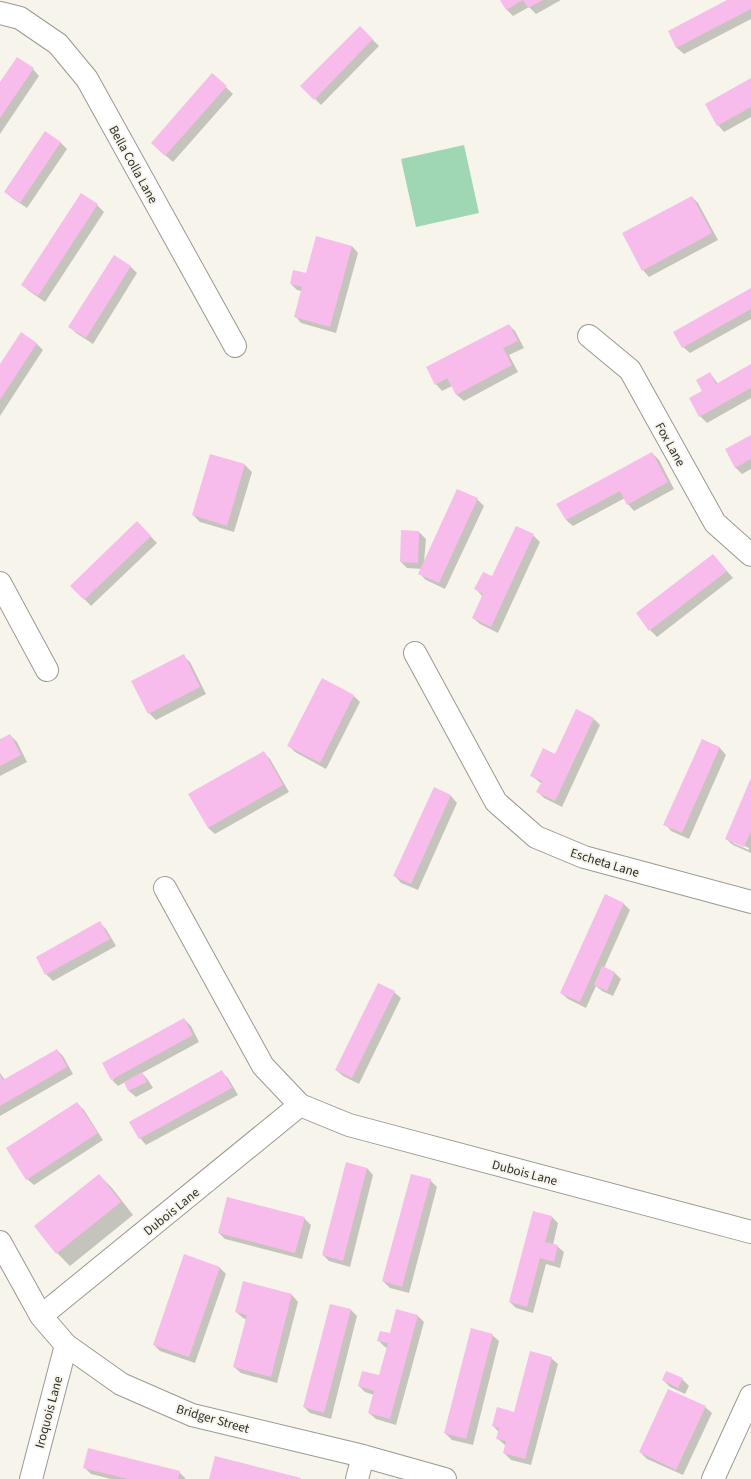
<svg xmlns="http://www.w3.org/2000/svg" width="751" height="1479" viewBox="0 0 751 1479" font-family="'Source Sans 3',sans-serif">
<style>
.green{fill:#9fd7b4}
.shadow{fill:#0003;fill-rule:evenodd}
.building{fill:#f7bbec}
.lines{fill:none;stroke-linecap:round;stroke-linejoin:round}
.minor-casing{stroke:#9b9990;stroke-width:24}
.minor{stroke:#fff;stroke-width:22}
.labels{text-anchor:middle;stroke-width:4;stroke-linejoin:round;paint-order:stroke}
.street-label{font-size:13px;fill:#2f2e2a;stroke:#f7f5eb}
</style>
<rect width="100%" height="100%" fill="#f7f5eb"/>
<path class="green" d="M 464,145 L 479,213 L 416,227 L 401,159 Z"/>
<path class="shadow" d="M 501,0 L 561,0 L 536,14 L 529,7 L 513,16 L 507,10 Z
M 730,0 L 751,0 L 751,19 L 684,54 L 677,48 L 669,32 Z
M 360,27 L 379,46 L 321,105 L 302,86 Z
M 33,69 L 39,76 L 0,134 L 0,84 Z
M 212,74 L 233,94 L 173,162 L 158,149 Z
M 751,79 L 751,117 L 724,132 L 718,125 Z
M 45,132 L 61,143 L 67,149 L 27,208 L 12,198 L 5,191 Z
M 81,194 L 97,205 L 104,212 L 45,302 L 29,291 L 22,285 Z
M 692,197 L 698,203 L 718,240 L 649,277 L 643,270 Z
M 352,246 L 358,253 L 336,333 L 301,323 L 295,316 L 302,291 L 297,290 L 291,284 Z
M 114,256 L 131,267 L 137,273 L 93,344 L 76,333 L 70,327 Z
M 751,290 L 751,319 L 690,353 L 683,347 Z
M 509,325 L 515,331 L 524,348 L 509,355 L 518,372 L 464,401 L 457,395 L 452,386 L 442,391 L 436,384 Z
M 21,333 L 37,344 L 43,350 L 0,416 L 0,366 Z
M 751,366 L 751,398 L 707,423 L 700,416 L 690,398 L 703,391 L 710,373 L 718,384 Z
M 751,436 L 751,469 L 742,474 L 735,467 Z
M 652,453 L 659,460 L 674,489 L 634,511 L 628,504 L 625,498 L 573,526 L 566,520 L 558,504 Z
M 211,455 L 245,465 L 252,472 L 234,532 L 200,522 L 193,515 Z
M 477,499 L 484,506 L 445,589 L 426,580 L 420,574 L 422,569 L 407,568 L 401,562 L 402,531 L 419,532 L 426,539 L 424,563 Z
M 137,522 L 157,543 L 91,606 L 72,586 Z
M 533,535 L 540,542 L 498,633 L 480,624 L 473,618 L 482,596 L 476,589 L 493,577 Z
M 713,555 L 733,578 L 657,637 L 650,630 Z
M 183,656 L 190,662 L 206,694 L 156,720 L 149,713 Z
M 354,696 L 360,702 L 326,769 L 295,752 L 289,746 Z
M 594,719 L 600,725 L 562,807 L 544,798 L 538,792 L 542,784 L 532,776 Z
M 10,735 L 17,742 L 27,762 L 0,776 L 0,741 Z
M 702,740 L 720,748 L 726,755 L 689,839 L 671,831 L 665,824 Z
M 263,752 L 270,759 L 289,792 L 215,834 L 208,828 Z
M 751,780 L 751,853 L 733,845 L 726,839 ZM 733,841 L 749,848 L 749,850 L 733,843 Z
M 434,789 L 451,796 L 457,803 L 418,890 L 401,883 L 395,876 Z
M 605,895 L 624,904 L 630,910 L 604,968 L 614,972 L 621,979 L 613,996 L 602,991 L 596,986 L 586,1008 L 568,999 L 561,993 Z
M 100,923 L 106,929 L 116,946 L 53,981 L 46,974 Z
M 394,992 L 401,998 L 359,1084 L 343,1076 L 336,1070 Z
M 184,1019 L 191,1026 L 199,1042 L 142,1073 L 148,1080 L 153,1088 L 136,1097 L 129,1091 L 125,1082 L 118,1086 L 112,1080 Z
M 57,1050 L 63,1056 L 73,1074 L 0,1116 L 0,1073 L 5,1080 Z
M 222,1072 L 228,1078 L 238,1095 L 146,1145 L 140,1138 Z
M 77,1103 L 84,1110 L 103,1140 L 34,1185 L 27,1179 Z
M 367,1168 L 373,1175 L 350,1267 L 329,1261 L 323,1255 Z
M 99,1175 L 112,1188 L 133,1215 L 70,1266 L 57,1253 Z
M 430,1180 L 437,1187 L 409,1293 L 390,1288 L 383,1281 Z
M 552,1217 L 558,1223 L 553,1245 L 557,1246 L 564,1252 L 560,1268 L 546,1264 L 533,1313 L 516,1308 L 510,1302 Z
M 304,1218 L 311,1225 L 302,1259 L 225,1239 L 219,1233 Z
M 219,1267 L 226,1274 L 195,1363 L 160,1351 L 154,1345 Z
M 244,1283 L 292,1295 L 298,1302 L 277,1383 L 241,1373 L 234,1367 L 247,1320 L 243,1318 L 236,1312 Z
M 331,1305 L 351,1310 L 357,1316 L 331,1419 L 310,1413 L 304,1407 Z
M 417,1315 L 424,1322 L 396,1425 L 376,1419 L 369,1413 L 374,1395 L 365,1392 L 359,1386 L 380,1376 L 387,1348 L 385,1347 L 378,1340 L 391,1334 Z
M 492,1335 L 499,1341 L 473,1445 L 452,1440 L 445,1433 Z
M 551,1358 L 558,1364 L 531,1465 L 511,1460 L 504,1453 L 506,1446 L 497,1438 L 499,1432 L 493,1426 L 515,1413 Z
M 682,1379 L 689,1386 L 685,1394 L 670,1387 L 663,1380 Z
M 705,1407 L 712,1413 L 683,1475 L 647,1459 L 640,1452 Z
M 84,1467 L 179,1472 L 186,1479 L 111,1479 L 91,1474 Z"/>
<path class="building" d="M 500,0 L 543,0 L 528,8 L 523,0 L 506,10 Z
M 727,0 L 751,0 L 751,9 L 676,48 L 668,31 Z
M 360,26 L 373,39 L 314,100 L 300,86 Z
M 17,57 L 34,68 L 0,118 L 0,82 Z
M 212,73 L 227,86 L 165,156 L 151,143 Z
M 751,78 L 751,107 L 717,126 L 705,104 Z
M 45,131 L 61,142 L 20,203 L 4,192 Z
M 81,193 L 98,204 L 38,296 L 21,285 Z
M 692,196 L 712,233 L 642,271 L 622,233 Z
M 316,236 L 352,246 L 330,327 L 294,317 L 302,287 L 290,284 L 293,270 L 306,273 Z
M 114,255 L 131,266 L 86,338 L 68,327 Z
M 751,288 L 751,309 L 682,348 L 673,332 Z
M 509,324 L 518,341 L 503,348 L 512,365 L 456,395 L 447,378 L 435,385 L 426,367 Z
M 21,332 L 37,343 L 0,400 L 0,364 Z
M 751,364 L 751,388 L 699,417 L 689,398 L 702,391 L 696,380 L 710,372 L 716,384 Z
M 751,435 L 751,459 L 735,468 L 725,449 Z
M 652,452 L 668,482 L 627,505 L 620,491 L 566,520 L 556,504 Z
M 210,454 L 245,464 L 227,526 L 192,515 Z
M 457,489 L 478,498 L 439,583 L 418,574 Z
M 137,521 L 151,536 L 84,600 L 70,586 Z
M 516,526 L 534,534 L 491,627 L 472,618 L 483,594 L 474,589 L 483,572 L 492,576 Z
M 401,530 L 419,531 L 418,563 L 400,562 Z
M 713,554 L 727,571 L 649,631 L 636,613 Z
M 184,654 L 200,687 L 148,714 L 131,681 Z
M 322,678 L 354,695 L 320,763 L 287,746 Z
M 576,709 L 594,718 L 555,801 L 536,792 L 542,781 L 530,776 L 543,748 L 555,754 Z
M 10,734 L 21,755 L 0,766 L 0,739 Z
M 702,739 L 720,747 L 682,833 L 663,825 Z
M 264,751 L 283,785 L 208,828 L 188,794 Z
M 751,778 L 751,831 L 744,847 L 725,839 Z
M 434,787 L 451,795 L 411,884 L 393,876 Z
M 605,894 L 624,903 L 580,1002 L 560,993 Z
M 100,921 L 110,939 L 45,975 L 36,957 Z
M 602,966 L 615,972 L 607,991 L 594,985 Z
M 378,983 L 395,991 L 352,1078 L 335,1070 Z
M 184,1018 L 193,1035 L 111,1080 L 102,1063 Z
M 57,1049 L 67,1067 L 0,1106 L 0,1074 L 3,1080 Z
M 222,1070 L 232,1088 L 139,1139 L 129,1122 Z
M 142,1072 L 147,1082 L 128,1091 L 124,1082 Z
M 77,1102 L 98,1133 L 26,1180 L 6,1148 Z
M 346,1162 L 367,1168 L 343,1261 L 322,1255 Z
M 99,1174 L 121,1202 L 56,1254 L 34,1226 Z
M 411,1174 L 431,1179 L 402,1287 L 382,1281 Z
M 227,1197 L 305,1217 L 295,1253 L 218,1233 Z
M 533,1211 L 552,1216 L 545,1242 L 558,1245 L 554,1262 L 540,1258 L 527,1307 L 509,1302 Z
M 184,1254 L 220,1267 L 189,1357 L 153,1345 Z
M 243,1281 L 292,1294 L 271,1377 L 233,1367 L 247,1315 L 235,1312 Z
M 330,1304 L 351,1309 L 324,1413 L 303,1407 Z
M 396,1309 L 418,1315 L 390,1419 L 368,1413 L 374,1391 L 358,1386 L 362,1371 L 379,1375 L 388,1343 L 377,1341 L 380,1331 L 390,1333 Z
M 471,1328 L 493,1334 L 466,1439 L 444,1433 Z
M 530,1351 L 552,1357 L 525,1459 L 503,1453 L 506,1441 L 496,1439 L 499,1428 L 492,1426 L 497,1407 L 514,1412 Z
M 666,1371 L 683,1378 L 678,1388 L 662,1380 Z
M 668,1389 L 706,1406 L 676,1470 L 639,1452 Z
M 88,1448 L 180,1471 L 178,1479 L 128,1479 L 83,1468 Z
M 215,1456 L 301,1478 L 301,1479 L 209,1479 Z"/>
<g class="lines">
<defs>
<path id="minor" d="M 0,13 L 20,18 L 58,44 L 87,79 L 235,346
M 589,336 L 630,370 L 715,523 L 751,555
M 0,583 L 47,670
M 415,653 L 496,802 L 536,837 L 584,857 L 751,902
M 165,888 L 263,1066 L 300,1105 L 349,1125 L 751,1232
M 0,1242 L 41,1316 L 66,1345 L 121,1384 L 192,1415 L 363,1456 L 445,1479
M 41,1316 L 300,1105
M 31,1479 L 66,1345
M 357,1479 L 363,1456
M 713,1479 L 751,1396"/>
</defs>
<use href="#minor" class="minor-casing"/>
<use href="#minor" class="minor"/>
</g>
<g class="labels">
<g class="street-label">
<text transform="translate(134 164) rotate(61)" y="5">Bella Colla Lane</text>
<text transform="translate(671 444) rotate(61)" y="5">Fox Lane</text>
<text transform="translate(605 862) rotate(17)" y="5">Escheta Lane</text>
<text transform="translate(525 1172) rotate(15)" y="5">Dubois Lane</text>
<text transform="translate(171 1211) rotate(-39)" y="5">Dubois Lane</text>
<text transform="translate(48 1412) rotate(-75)" y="5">Iroquois Lane</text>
<text transform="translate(213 1418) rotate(16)" y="5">Bridger Street</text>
</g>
</g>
</svg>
